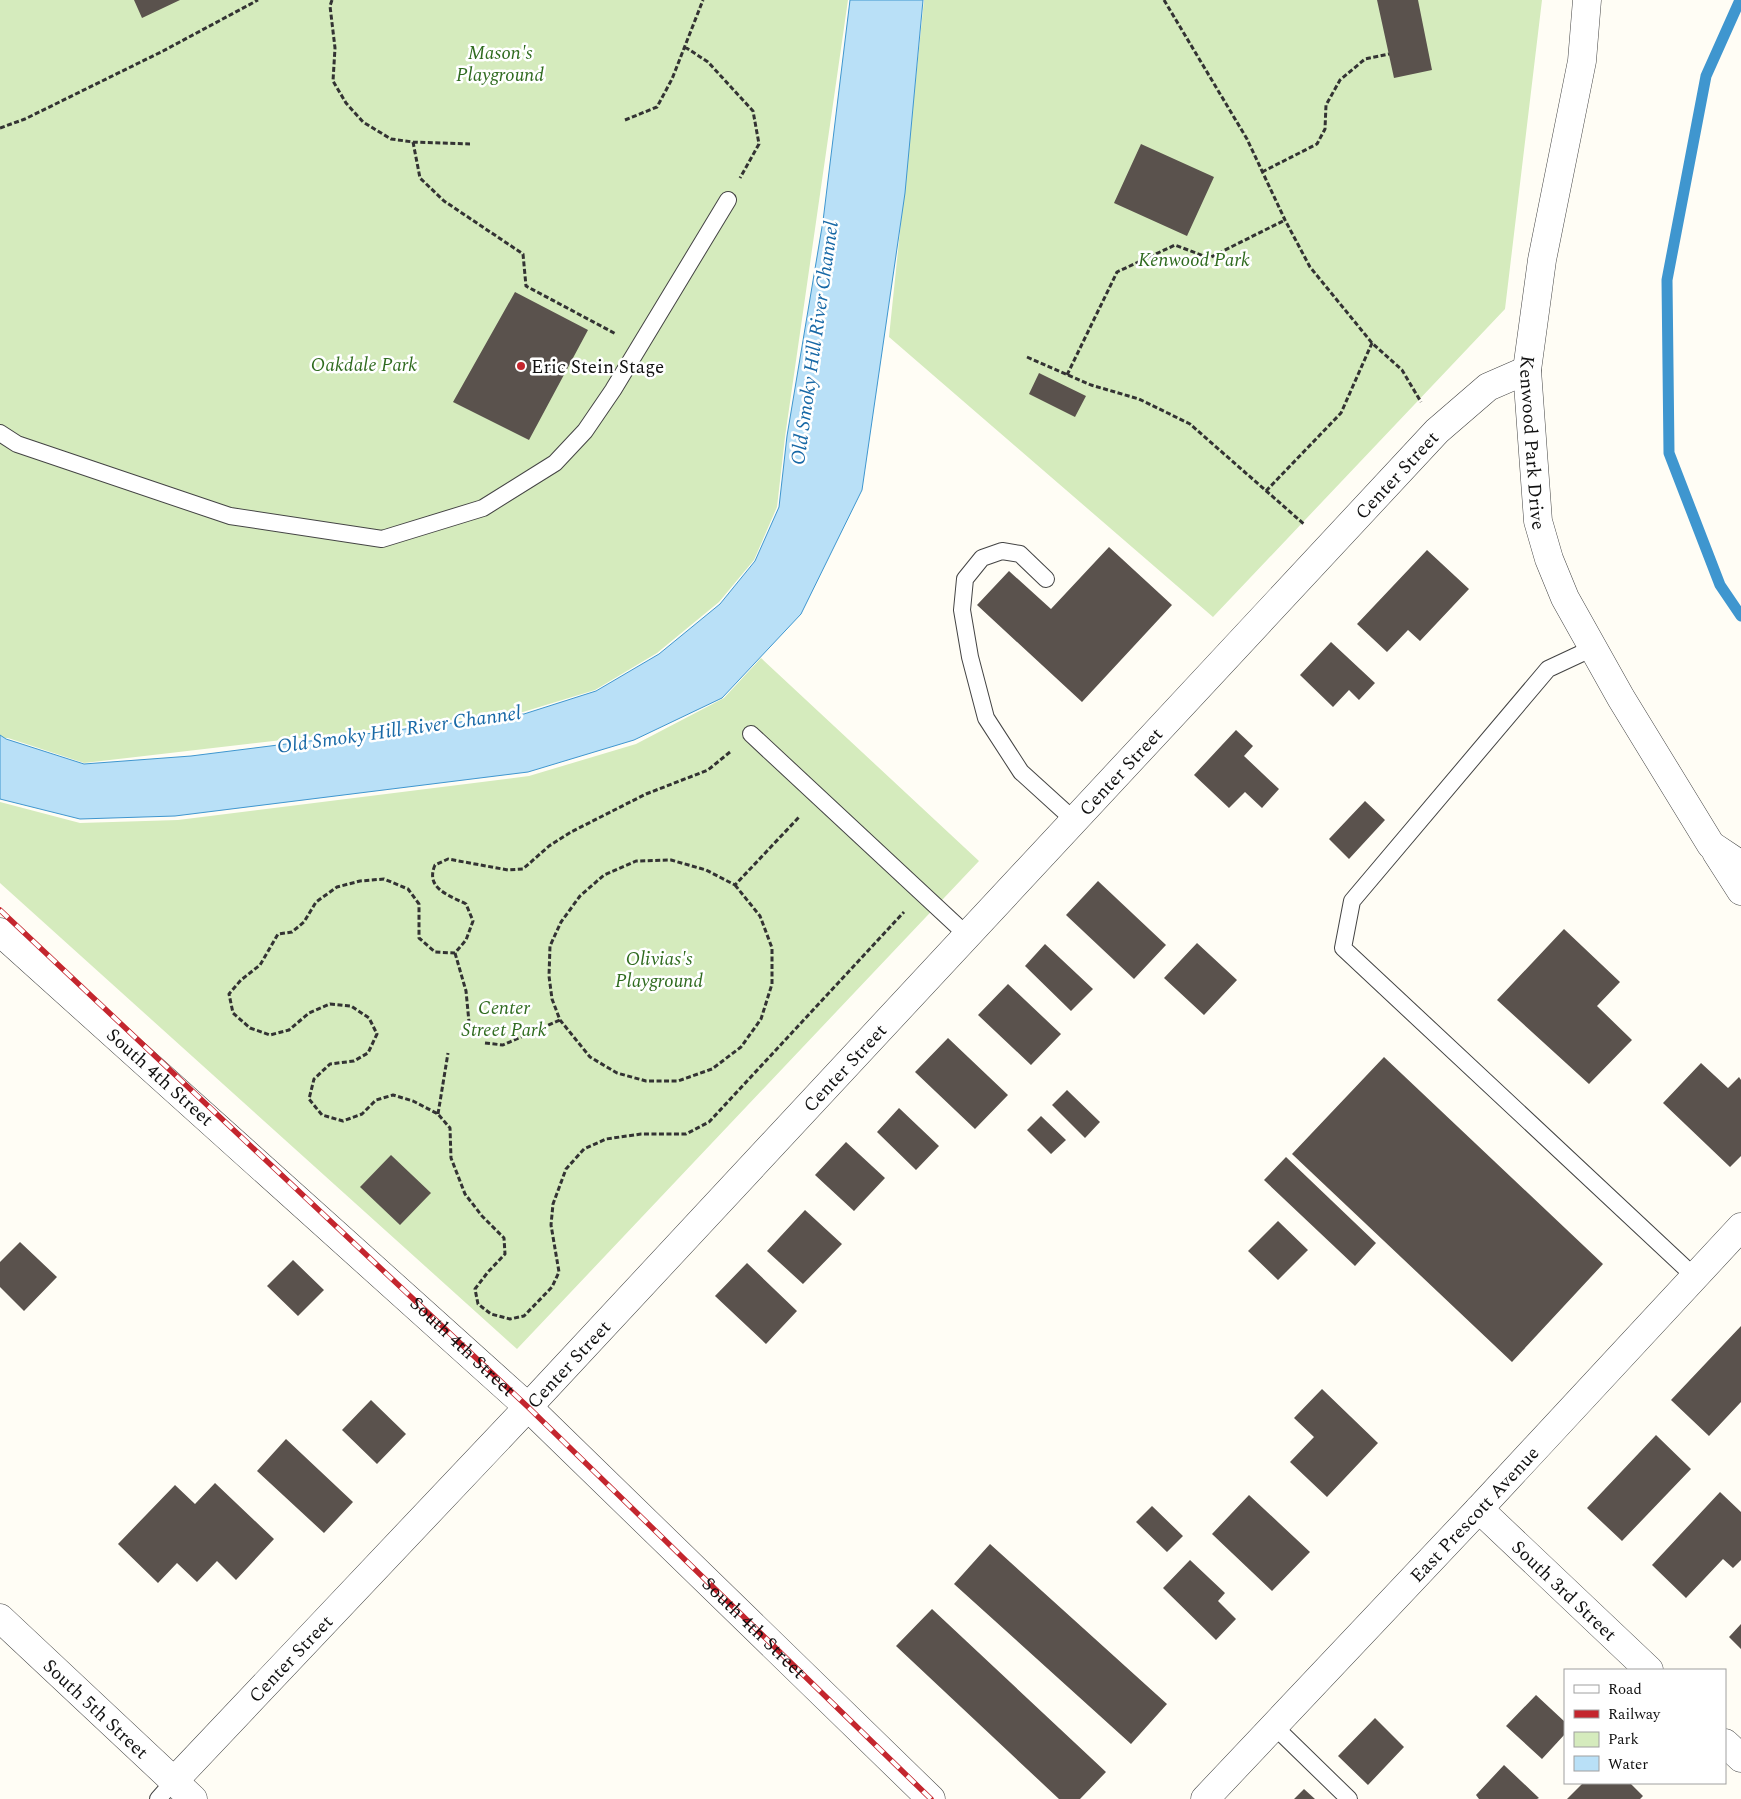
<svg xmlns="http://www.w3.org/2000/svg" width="1741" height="1799" viewBox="0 0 1741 1799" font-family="Spectral,serif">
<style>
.green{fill:#d5ebbd}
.water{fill:#b9e0f7;stroke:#3f96cf}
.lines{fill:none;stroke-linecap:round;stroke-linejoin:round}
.stream{stroke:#3f96cf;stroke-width:11}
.building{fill:#5a524d}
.service-casing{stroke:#444;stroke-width:18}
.minor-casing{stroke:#444;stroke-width:29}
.tertiary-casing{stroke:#444;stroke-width:29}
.path{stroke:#333;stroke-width:3;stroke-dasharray:5 2.5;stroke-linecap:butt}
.service{stroke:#fff;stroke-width:16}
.minor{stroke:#fff;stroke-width:28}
.tertiary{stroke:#fff;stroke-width:28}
.rail-casing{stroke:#c4262e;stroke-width:5.5}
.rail{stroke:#fff;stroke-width:4;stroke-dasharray:11;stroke-linecap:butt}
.poi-dot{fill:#c4262e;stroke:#fff;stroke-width:2}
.labels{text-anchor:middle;stroke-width:5;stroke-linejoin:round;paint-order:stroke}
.park-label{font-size:19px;font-style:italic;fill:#2f6b1f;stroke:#fff}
.poi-label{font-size:19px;fill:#111;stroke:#fff;text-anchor:start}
.street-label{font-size:19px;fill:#111;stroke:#fff}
.water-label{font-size:20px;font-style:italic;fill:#1768a6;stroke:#fff}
</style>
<rect width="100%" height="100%" fill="#fffdf5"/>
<path class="green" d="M 0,0 L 848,0 L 785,437 L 777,507 L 754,560 L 719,602 L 657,653 L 595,690 L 523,712 L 84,763 L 8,738 L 0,738 Z
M 924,0 L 1542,0 L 1505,309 L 1213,617 L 889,337 Z
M 761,658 L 979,861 L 517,1349 L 0,883 L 0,802 L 80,823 L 178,820 L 529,776 L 636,744 L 724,698 Z"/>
<path class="water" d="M 850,0 L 923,0 L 905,193 L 862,490 L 801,614 L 722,698 L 634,740 L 528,772 L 175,816 L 80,819 L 0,799 L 0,735 L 6,739 L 84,764 L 191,756 L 524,714 L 596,691 L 659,654 L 720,604 L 755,561 L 779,507 L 787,436 L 823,221 Z"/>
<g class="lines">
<path class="stream" d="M 1740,0 L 1706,76 L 1667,280 L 1669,453 L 1720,585 L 1741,616"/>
</g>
<path class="building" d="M 134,0 L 180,0 L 142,18 Z
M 1377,0 L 1418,0 L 1432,70 L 1394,78 Z
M 1141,144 L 1214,177 L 1187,236 L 1114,203 Z
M 515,292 L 588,330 L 529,440 L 453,402 Z
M 1039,373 L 1086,396 L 1075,417 L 1029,394 Z
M 1109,547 L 1172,605 L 1082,702 L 977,605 L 1009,571 L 1051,609 Z
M 1427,550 L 1469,589 L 1420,641 L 1408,630 L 1387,652 L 1357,624 Z
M 1331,642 L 1375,683 L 1359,700 L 1349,690 L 1333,707 L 1300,675 Z
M 1236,730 L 1253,746 L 1244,756 L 1279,789 L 1262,808 L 1245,792 L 1229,808 L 1194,775 Z
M 1365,801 L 1385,820 L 1349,859 L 1329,839 Z
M 1098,881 L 1166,945 L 1134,979 L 1066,915 Z
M 1564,929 L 1620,982 L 1597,1006 L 1632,1040 L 1589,1084 L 1497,1000 Z
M 1197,943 L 1237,980 L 1204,1015 L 1164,978 Z
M 1045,944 L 1093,989 L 1071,1011 L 1025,966 Z
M 1008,984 L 1061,1034 L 1031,1065 L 978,1015 Z
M 948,1038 L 1008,1095 L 975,1129 L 915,1072 Z
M 1384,1057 L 1603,1264 L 1512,1362 L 1292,1154 Z
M 1701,1063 L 1728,1088 L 1739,1077 L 1741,1080 L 1741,1156 L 1730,1167 L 1663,1103 Z
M 1067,1090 L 1100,1122 L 1085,1138 L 1052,1105 Z
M 899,1108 L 939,1146 L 916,1170 L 877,1132 Z
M 1041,1116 L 1066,1140 L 1051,1154 L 1027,1130 Z
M 846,1142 L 885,1178 L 854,1211 L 815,1175 Z
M 391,1155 L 431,1193 L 400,1225 L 360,1187 Z
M 1286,1157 L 1376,1243 L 1355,1266 L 1264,1180 Z
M 805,1210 L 842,1244 L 803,1284 L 767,1251 Z
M 1278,1221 L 1308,1250 L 1278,1280 L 1248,1251 Z
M 20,1242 L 57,1277 L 24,1311 L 0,1287 L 0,1262 Z
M 293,1260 L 324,1290 L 298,1316 L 267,1286 Z
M 747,1263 L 797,1311 L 766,1344 L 715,1296 Z
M 1741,1326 L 1741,1402 L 1709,1436 L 1671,1400 Z
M 1322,1389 L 1378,1443 L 1327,1497 L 1290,1462 L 1314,1437 L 1294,1418 Z
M 371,1400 L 406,1434 L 377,1464 L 342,1430 Z
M 1656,1435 L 1691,1469 L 1622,1541 L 1587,1508 Z
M 286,1439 L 353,1502 L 324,1533 L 257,1471 Z
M 215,1483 L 274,1539 L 236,1580 L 217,1561 L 197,1582 L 177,1563 L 158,1583 L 118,1544 L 175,1485 L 195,1504 Z
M 1720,1492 L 1741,1512 L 1741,1560 L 1733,1568 L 1723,1559 L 1686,1598 L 1652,1565 Z
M 1249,1495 L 1310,1552 L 1272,1591 L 1212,1534 Z
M 1152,1506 L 1183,1536 L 1167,1552 L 1136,1522 Z
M 990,1544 L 1167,1704 L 1131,1744 L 954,1584 Z
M 1190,1560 L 1225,1593 L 1218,1601 L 1236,1619 L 1216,1640 L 1163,1588 Z
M 932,1609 L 1106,1772 L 1080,1799 L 1059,1799 L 896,1646 Z
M 1741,1624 L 1741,1649 L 1729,1637 Z
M 1536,1695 L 1565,1722 L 1565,1734 L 1542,1759 L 1506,1726 Z
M 1375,1718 L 1404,1747 L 1368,1785 L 1338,1756 Z
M 1504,1765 L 1539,1798 L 1537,1799 L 1479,1799 L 1476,1795 Z
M 1583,1783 L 1630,1783 L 1643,1796 L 1640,1799 L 1567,1799 Z
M 1304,1789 L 1315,1799 L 1294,1799 Z"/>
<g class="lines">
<defs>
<path id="service" d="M 0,433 L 17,444 L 230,516 L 382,539 L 483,508 L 555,463 L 585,431 L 613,390 L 728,200
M 1046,579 L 1020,554 L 1002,551 L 982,558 L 965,579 L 962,610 L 970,657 L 986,718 L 1021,772 L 1075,821
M 1593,648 L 1548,669 L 1352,901 L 1343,948 L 1695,1277
M 751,734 L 968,936
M 1274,1726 L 1349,1799
M 158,1799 L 174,1781"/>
<g id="minor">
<path id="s1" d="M 0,932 L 528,1407 L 931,1799"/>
<path id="s2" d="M 1479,1509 L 1649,1670"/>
<path id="s3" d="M 0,1618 L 193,1799"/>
<path d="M 1725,1743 L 1741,1758"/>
<path id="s4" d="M 174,1781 L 528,1407 L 1437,431 L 1488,387 L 1527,370"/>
</g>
<g id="tertiary">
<path id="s5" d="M 1587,0 L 1582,61 L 1542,260 L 1527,370 L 1538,521 L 1549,559 L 1565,598 L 1621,698 L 1711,845 L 1741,865"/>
<path d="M 1716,852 L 1741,891"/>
<path id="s6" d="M 1205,1799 L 1479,1509 L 1741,1227"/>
</g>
</defs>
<use href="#service" class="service-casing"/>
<use href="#minor" class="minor-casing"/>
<use href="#tertiary" class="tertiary-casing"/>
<path class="path" d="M 332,0 L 330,6 L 335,48 L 333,81 L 346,103 L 363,122 L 391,139 L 413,142 L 470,144
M 1164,0 L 1247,139 L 1285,220 L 1310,267 L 1372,343 L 1402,370 L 1421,402
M 685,47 L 708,62 L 753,111 L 759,144 L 740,178
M 625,120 L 657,107 L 672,79 L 703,0
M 0,128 L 25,119 L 163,51 L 258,0
M 413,142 L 420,178 L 444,201 L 523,254 L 526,286 L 616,334
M 1262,172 L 1317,144 L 1325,129 L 1326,105 L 1340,80 L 1365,59 L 1389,54
M 1027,357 L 1091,385 L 1139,399 L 1190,424 L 1305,525
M 1067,375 L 1117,272 L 1175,245 L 1209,258 L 1285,220
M 1266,491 L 1341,413 L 1372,343
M 730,752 L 708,770 L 646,794 L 571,832 L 549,846 L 523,869 L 508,870 L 448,859 L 435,865 C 425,888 448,895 466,904 L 473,921 L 466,940 L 455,953 L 435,952 L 419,938 L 419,904 L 408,889 L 384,879 L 360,881 L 337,887 L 316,902 L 304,922 L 292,932 L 278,934 L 260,965 L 241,980 L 229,994 L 233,1013 L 250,1028 L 270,1035 L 289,1030 L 309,1013 L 330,1004 L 351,1006 L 369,1018 L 377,1034 L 368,1053 L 354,1061 L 330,1064 L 314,1079 L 309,1099 L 322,1115 L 343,1121 L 362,1114 L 376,1100 L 393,1095 L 413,1101 L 438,1114 L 450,1128 L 451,1158 L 465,1194 L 482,1216 L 504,1238 L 505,1254 L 488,1272 L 475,1289 L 478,1304 L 491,1314 L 510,1319 L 524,1316 L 552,1287 L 559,1272 L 551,1225 L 553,1204 L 566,1169 L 584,1149 L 606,1139 L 641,1134 L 686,1134 L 709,1122 L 904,912
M 735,885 L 760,916 L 772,948 L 772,984 L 761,1019 L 741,1047 L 712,1069 L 678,1081 L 646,1081 L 617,1073 L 590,1057 L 560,1020 L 552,999 L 549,976 L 550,946 L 561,922 L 580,896 L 604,875 L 636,861 L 671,860 L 706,870 L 735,885 L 800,816
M 455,953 L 466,991 L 469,1022
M 485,1043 L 503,1045 L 560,1020
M 438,1114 L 448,1053"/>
<use href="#service" class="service"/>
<use href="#minor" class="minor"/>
<use href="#tertiary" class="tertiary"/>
<defs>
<g id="rail">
<path id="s7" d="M 0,910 L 528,1407 L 931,1799"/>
</g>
</defs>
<use href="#rail" class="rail-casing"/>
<use href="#rail" class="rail"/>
</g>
<circle class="poi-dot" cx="521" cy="366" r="5"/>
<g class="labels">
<g class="park-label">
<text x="500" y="59">Mason's<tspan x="500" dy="22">Playground</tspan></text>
<text x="1194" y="266">Kenwood Park</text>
<text x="364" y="371">Oakdale Park</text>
<text x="659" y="965">Olivias's<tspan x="659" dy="22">Playground</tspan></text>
<text x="504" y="1014">Center<tspan x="504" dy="22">Street Park</tspan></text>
</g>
<g class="poi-label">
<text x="531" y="373">Eric Stein Stage</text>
</g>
<g class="street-label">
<text dy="7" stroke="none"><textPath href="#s5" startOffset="448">Kenwood Park Drive</textPath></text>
<text dy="7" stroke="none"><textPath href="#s4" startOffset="1789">Center Street</textPath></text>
<text dy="7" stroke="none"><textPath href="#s4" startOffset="1384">Center Street</textPath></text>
<text dy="7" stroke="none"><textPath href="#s4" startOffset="979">Center Street</textPath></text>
<text dy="7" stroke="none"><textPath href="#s1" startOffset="216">South 4th Street</textPath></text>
<text dy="7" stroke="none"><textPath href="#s7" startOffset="636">South 4th Street</textPath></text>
<text dy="7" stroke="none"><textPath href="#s4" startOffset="574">Center Street</textPath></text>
<text dy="7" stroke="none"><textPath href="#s6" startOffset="392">East Prescott Avenue</textPath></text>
<text dy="7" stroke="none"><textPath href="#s2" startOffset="118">South 3rd Street</textPath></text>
<text dy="7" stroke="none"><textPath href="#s7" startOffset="1041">South 4th Street</textPath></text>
<text dy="7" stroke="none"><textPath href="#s4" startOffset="169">Center Street</textPath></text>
<text dy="7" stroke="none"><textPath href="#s3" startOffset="132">South 5th Street</textPath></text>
</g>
<g class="water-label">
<text transform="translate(814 343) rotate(-82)" y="7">Old Smoky Hill River Channel</text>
<text transform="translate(399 729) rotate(-8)" y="7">Old Smoky Hill River Channel</text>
</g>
</g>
<rect x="1564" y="1669" width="162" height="115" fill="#ffffff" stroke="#a0a0a0"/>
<rect x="1574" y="1685" width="25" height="8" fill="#ffffff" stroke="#a0a0a0"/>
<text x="1608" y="1694" font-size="15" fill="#111111">Road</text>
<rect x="1574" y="1710" width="25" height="8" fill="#c4262e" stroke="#a0a0a0"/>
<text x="1608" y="1719" font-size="15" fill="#111111">Railway</text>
<rect x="1574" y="1732" width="25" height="15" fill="#d5ebbd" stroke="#a0a0a0"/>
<text x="1608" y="1744" font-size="15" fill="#111111">Park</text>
<rect x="1574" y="1756" width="25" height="15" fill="#b9e0f7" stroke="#a0a0a0"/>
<text x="1608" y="1769" font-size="15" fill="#111111">Water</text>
</svg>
